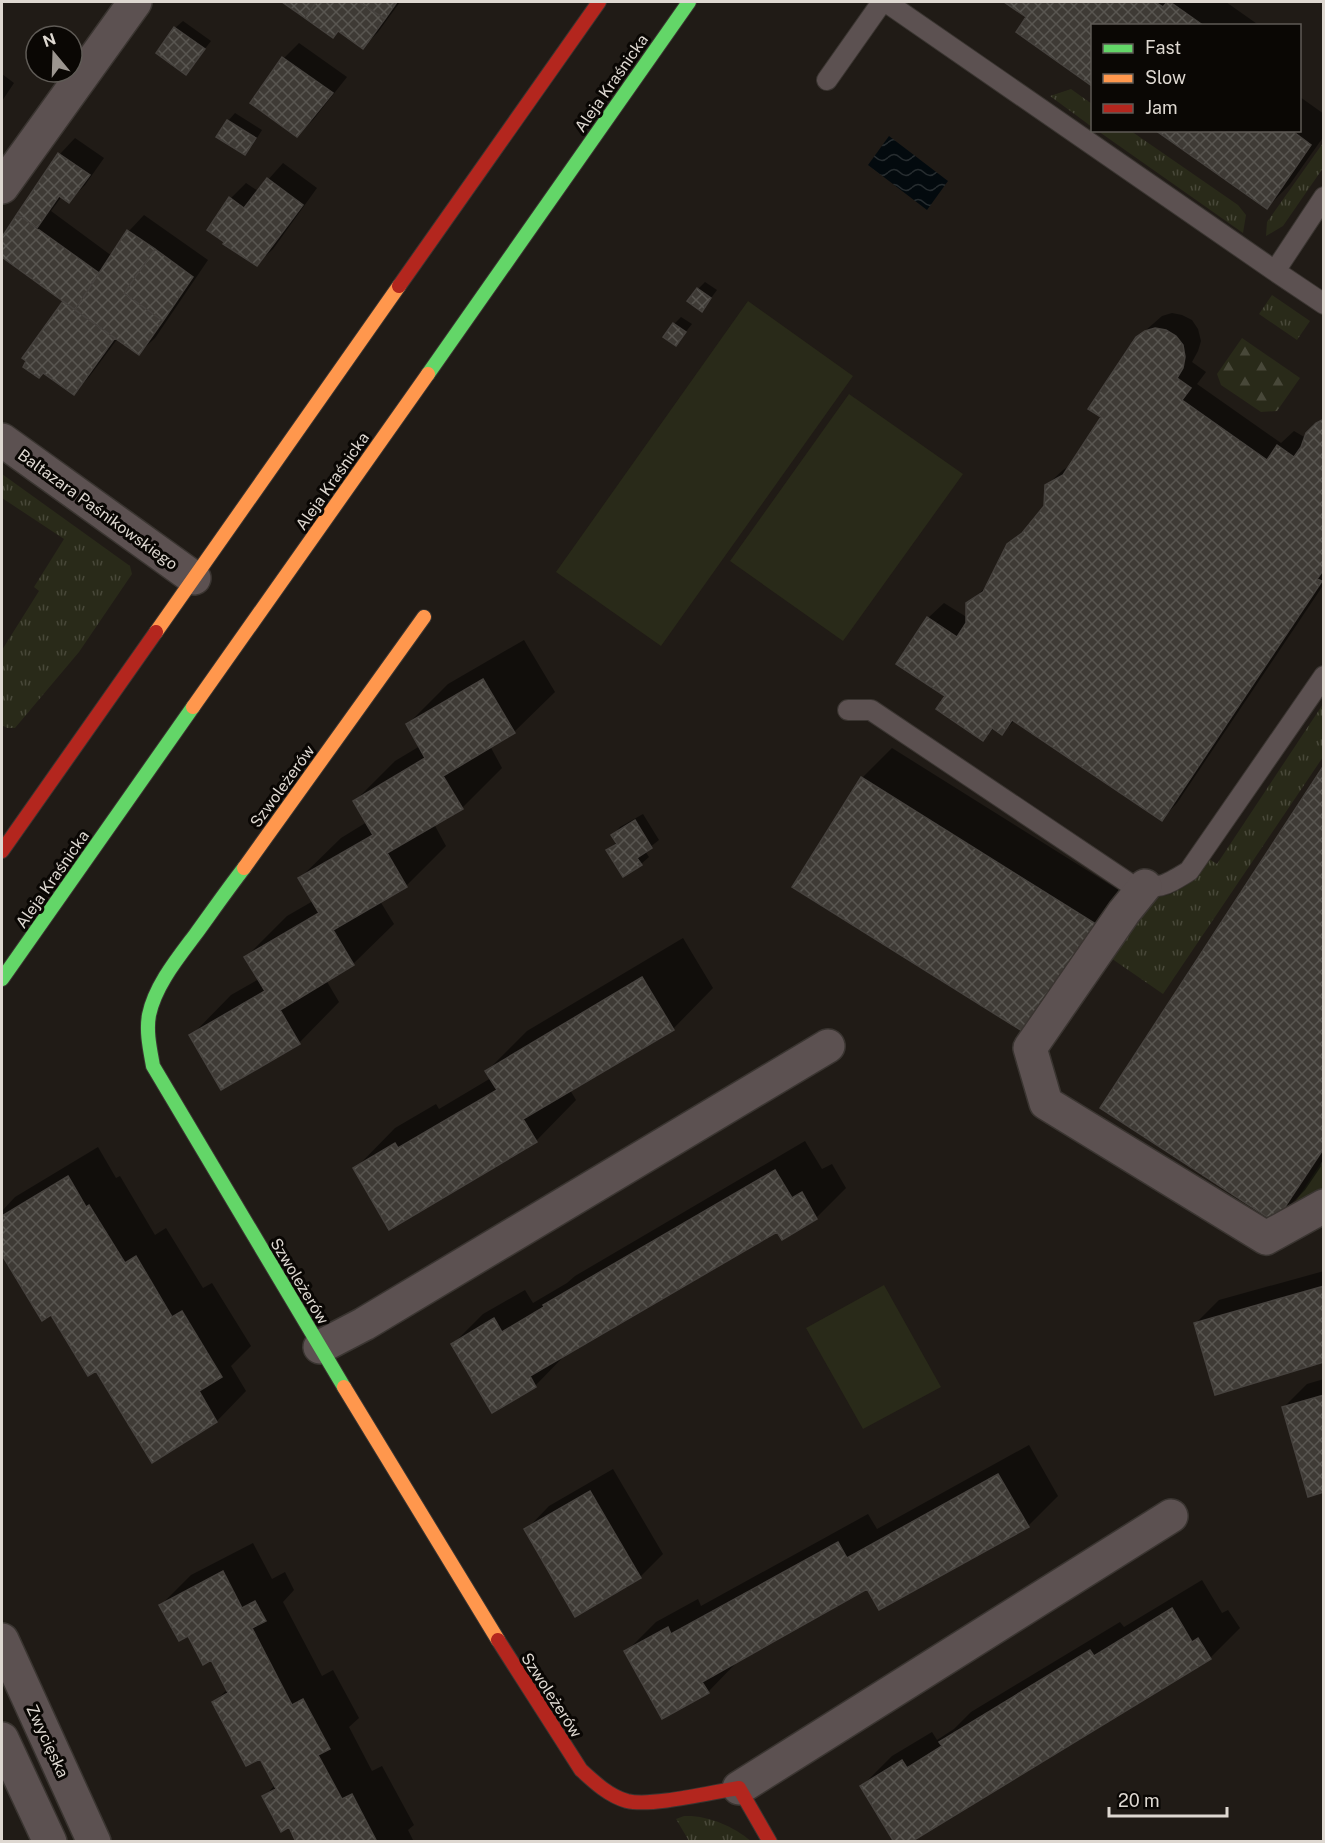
<svg xmlns="http://www.w3.org/2000/svg" width="1325" height="1843" viewBox="0 0 1325 1843" font-family="'Public Sans',sans-serif">
<style>
.grass{fill:url(#grass-tufts)}
.forest{fill:url(#forest-firs)}
.park{fill:#292a19}
.water{fill:url(#water-waves)}
.shadow{fill:#0007}
.building{fill:url(#building-cross-hatch);stroke:#46423e;stroke-width:1.5}
.lines{fill:none;stroke-linecap:round;stroke-linejoin:round}
.lane-casing{stroke:#3a3531;stroke-width:22}
.street-casing{stroke:#3a3531;stroke-width:36}
.fast-casing{stroke:#3a3531;stroke-width:16}
.slow-casing{stroke:#3a3531;stroke-width:16}
.jam-casing{stroke:#3a3531;stroke-width:16}
.lane{stroke:#5c5151;stroke-width:20}
.street{stroke:#5c5151;stroke-width:33}
.fast{stroke:#63d668;stroke-width:14}
.slow{stroke:#ff974d;stroke-width:14}
.jam{stroke:#b3261e;stroke-width:14}
.labels{text-anchor:middle;stroke-width:6;stroke-linejoin:round;paint-order:stroke}
.street-label{font-size:16px;fill:#ded8d1;stroke:#0a0704}
</style>
<defs>
<pattern id="grass-tufts" width="24" height="20" patternUnits="userSpaceOnUse" patternTransform="scale(1.5)"><rect width="24" height="20" fill="#292a19"/><path d="M3 7l-1-3M5 7V3M7 7l1-3M15 17l-1-3M17 17v-4M19 17l1-3" fill="none" stroke="#484839"/></pattern>
<pattern id="forest-firs" width="22" height="20" patternUnits="userSpaceOnUse" patternTransform="scale(1.5)"><rect width="22" height="20" fill="#292a19"/><path d="M5 1l3.5 6h-7zM16 11l3.5 6h-7z" fill="#484839"/></pattern>
<pattern id="water-waves" width="16" height="10" patternUnits="userSpaceOnUse" patternTransform="scale(1.5)"><rect width="16" height="10" fill="#030a0e"/><path d="M0 5q4-4 8 0t8 0" fill="none" stroke="#272d30"/></pattern>
<pattern id="building-cross-hatch" width="8" height="8" patternUnits="userSpaceOnUse" patternTransform="scale(1.5)"><rect width="8" height="8" fill="#3e3a35"/><path d="M0 0l8 8M0 8l8-8" fill="none" stroke="#595651"/></pattern>
</defs>
<rect width="100%" height="100%" fill="#201b16"/>
<path class="grass" d="M 1071,89 L 1092,104 L 1092,127 L 1050,96 Z
M 1098,131 L 1131,131 L 1238,205 L 1246,215 L 1243,233 Z
M 1323,143 L 1323,168 L 1283,226 L 1266,236 L 1267,222 Z
M 1272,295 L 1310,321 L 1297,340 L 1259,314 Z
M 2,474 L 130,566 L 132,574 L 79,652 L 15,728 L 7,728 L 2,725 L 2,650 L 39,591 L 34,587 L 64,539 L 2,498 Z
M 1323,704 L 1323,757 L 1163,994 L 1105,954 L 1145,901 L 1171,894 L 1187,885 L 1203,869 L 1209,859 L 1217,864 Z
M 1323,1160 L 1323,1192 L 1286,1216 Z
M 684,1816 C 708,1815 733,1826 751,1841 L 689,1841 L 676,1819 Z"/>
<path class="forest" d="M 1242,338 L 1300,378 L 1277,411 L 1261,412 L 1221,385 L 1217,374 Z"/>
<path class="park" d="M 748,301 L 853,376 L 661,646 L 556,572 Z
M 849,394 L 963,474 L 843,641 L 730,561 Z
M 884,1285 L 941,1387 L 863,1429 L 806,1328 Z"/>
<path class="water" d="M 889,136 L 948,181 L 927,210 L 868,165 Z"/>
<path class="shadow" d="M 285,2 L 400,2 L 378,32 L 363,47 L 339,30 L 333,36 Z
M 1007,2 L 1226,2 L 1260,26 L 1092,26 L 1092,84 L 1018,31 L 1028,17 Z
M 183,21 L 211,41 L 186,73 L 175,28 Z
M 299,43 L 347,77 L 313,120 L 297,135 L 284,58 Z
M 2,74 L 14,83 L 2,101 Z
M 1300,97 L 1324,114 L 1324,136 L 1290,184 L 1267,208 L 1158,130 L 1300,130 Z
M 235,113 L 262,130 L 252,146 L 245,153 L 228,121 Z
M 75,138 L 104,158 L 85,185 L 69,201 L 62,196 L 51,211 L 112,256 L 129,231 L 144,215 L 208,260 L 155,338 L 139,353 L 118,338 L 89,377 L 74,393 L 65,300 L 2,256 L 2,239 L 60,154 Z
M 283,163 L 317,188 L 273,249 L 257,264 L 231,198 L 246,183 L 258,191 Z
M 705,282 L 717,290 L 702,310 L 698,289 Z
M 1172,313 L 1182,315 L 1192,320 L 1198,329 L 1201,341 L 1198,351 L 1192,362 L 1206,372 L 1197,384 L 1281,443 L 1294,431 L 1306,438 L 1307,434 L 1324,417 L 1324,584 L 1177,803 L 1162,819 L 1015,720 L 1002,733 L 994,728 L 983,739 L 947,696 L 928,618 L 944,603 L 968,618 L 968,604 L 988,585 L 1008,545 L 1032,523 L 1045,507 L 1046,486 L 1063,470 L 1071,465 L 1104,417 L 1137,338 L 1162,316 Z
M 681,317 L 692,324 L 676,344 L 674,324 Z
M 524,640 L 555,692 L 514,732 L 490,746 L 502,768 L 462,808 L 434,824 L 446,846 L 406,886 L 380,901 L 394,924 L 353,964 L 326,980 L 339,1002 L 299,1043 L 191,1036 L 231,995 L 259,979 L 246,957 L 287,916 L 313,901 L 300,878 L 341,838 L 367,822 L 355,801 L 395,761 L 420,746 L 407,725 L 448,684 Z
M 892,748 L 1128,896 L 1060,1004 L 862,778 Z
M 1324,768 L 1324,1162 L 1305,1190 L 1275,1220 Z
M 643,814 L 659,840 L 645,851 L 649,857 L 641,864 L 608,850 L 617,842 L 613,835 L 620,827 Z
M 683,938 L 713,988 L 673,1029 L 570,1090 L 576,1100 L 536,1141 L 355,1169 L 395,1128 L 436,1104 L 439,1109 L 491,1078 L 487,1071 L 527,1031 Z
M 805,1141 L 822,1169 L 832,1164 L 846,1188 L 816,1218 L 782,1238 L 778,1230 L 565,1355 L 535,1386 L 493,1411 L 453,1344 L 483,1314 L 525,1290 L 533,1303 L 567,1283 L 575,1276 Z
M 98,1147 L 116,1178 L 120,1176 L 155,1235 L 166,1228 L 203,1288 L 212,1283 L 251,1346 L 231,1366 L 246,1391 L 217,1421 L 153,1461 L 96,1369 L 51,1313 L 42,1319 L 2,1253 L 2,1211 L 15,1197 Z
M 1324,1271 L 1324,1361 L 1196,1323 L 1219,1300 Z
M 1324,1379 L 1324,1491 L 1284,1407 L 1307,1384 Z
M 1029,1445 L 1058,1496 L 1028,1526 L 868,1587 L 737,1661 L 737,1662 L 708,1692 L 626,1652 L 656,1622 L 698,1599 L 701,1606 L 868,1514 L 877,1529 Z
M 613,1469 L 663,1554 L 640,1577 L 526,1530 L 549,1506 Z
M 253,1543 L 272,1579 L 285,1572 L 294,1590 L 283,1602 L 322,1676 L 333,1670 L 359,1718 L 349,1727 L 372,1771 L 382,1766 L 414,1825 L 408,1830 L 414,1842 L 298,1842 L 290,1825 L 264,1797 L 275,1785 L 261,1757 L 214,1702 L 228,1689 L 211,1658 L 161,1605 L 191,1575 Z
M 1202,1580 L 1222,1613 L 1228,1610 L 1240,1628 L 1210,1658 L 862,1786 L 892,1756 L 932,1732 L 937,1740 L 954,1729 L 971,1712 L 1120,1622 L 1124,1627 Z"/>
<path class="building" d="M 282,2 L 316,2 L 305,18 Z
M 316,2 L 359,2 L 385,19 L 363,49 L 338,31 L 333,38 L 305,18 Z
M 359,2 L 397,2 L 385,19 Z
M 1004,2 L 1155,2 L 1163,7 L 1167,2 L 1170,2 L 1204,26 L 1092,26 L 1092,86 L 1016,32 L 1026,17 Z
M 174,27 L 205,49 L 186,75 L 156,53 Z
M 282,57 L 333,93 L 297,137 L 250,103 Z
M 227,120 L 256,138 L 245,155 L 216,137 Z
M 1155,130 L 1291,130 L 1311,145 L 1267,209 Z
M 58,153 L 90,175 L 69,203 L 59,196 L 37,228 L 17,214 Z
M 267,178 L 303,205 L 257,266 L 223,244 L 224,242 L 207,230 L 229,197 L 244,208 Z
M 17,214 L 99,273 L 75,310 L 2,257 L 2,237 Z
M 127,230 L 155,249 L 124,293 L 163,321 L 139,355 L 75,310 Z
M 155,249 L 193,277 L 163,321 L 124,293 Z
M 697,288 L 711,298 L 702,312 L 687,301 Z
M 63,301 L 115,338 L 74,395 L 43,373 L 39,378 L 23,367 L 26,361 L 22,358 Z
M 673,323 L 686,332 L 676,346 L 663,337 Z
M 1155,328 L 1166,330 L 1176,336 L 1183,345 L 1185,357 L 1183,368 L 1177,378 L 1191,388 L 1182,400 L 1267,460 L 1277,445 L 1294,457 L 1301,447 L 1306,433 L 1316,423 L 1324,419 L 1324,569 L 1317,579 L 1322,581 L 1162,821 L 1012,720 L 1002,735 L 992,728 L 983,741 L 936,709 L 945,696 L 896,664 L 927,617 L 957,637 L 966,623 L 966,603 L 983,592 L 1007,544 L 1022,533 L 1044,506 L 1045,485 L 1063,475 L 1101,417 L 1088,409 L 1136,337 L 1145,331 Z
M 483,679 L 515,733 L 443,776 L 463,809 L 387,853 L 407,887 L 333,930 L 354,965 L 280,1010 L 300,1044 L 221,1090 L 189,1035 L 265,991 L 244,957 L 319,913 L 298,878 L 373,835 L 353,801 L 425,758 L 406,724 Z
M 1324,765 L 1324,1148 L 1275,1222 L 1100,1108 Z
M 861,777 L 1099,926 L 1030,1036 L 792,887 Z
M 635,820 L 652,848 L 637,858 L 642,865 L 623,877 L 606,850 L 617,844 L 611,835 Z
M 642,977 L 674,1030 L 523,1119 L 537,1142 L 389,1230 L 353,1168 L 395,1143 L 398,1148 L 497,1090 L 485,1071 Z
M 775,1170 L 792,1198 L 802,1192 L 817,1219 L 782,1240 L 777,1232 L 530,1376 L 536,1387 L 492,1413 L 451,1344 L 494,1318 L 502,1332 L 544,1307 L 543,1305 Z
M 68,1176 L 86,1207 L 89,1205 L 125,1263 L 136,1256 L 172,1317 L 182,1311 L 222,1377 L 199,1391 L 217,1422 L 152,1463 L 96,1371 L 88,1376 L 51,1315 L 42,1321 L 2,1255 L 2,1216 Z
M 1324,1286 L 1324,1362 L 1215,1395 L 1194,1323 Z
M 1324,1395 L 1324,1492 L 1308,1497 L 1282,1407 Z
M 998,1474 L 1029,1527 L 879,1610 L 867,1589 L 702,1682 L 709,1693 L 662,1719 L 624,1651 L 668,1627 L 671,1634 L 838,1542 L 847,1558 Z
M 590,1491 L 641,1578 L 575,1617 L 524,1529 Z
M 223,1571 L 242,1608 L 255,1601 L 266,1621 L 252,1628 L 292,1705 L 303,1699 L 330,1749 L 318,1755 L 342,1799 L 352,1794 L 377,1842 L 296,1842 L 289,1827 L 281,1832 L 262,1796 L 276,1789 L 260,1759 L 246,1766 L 212,1702 L 228,1693 L 211,1660 L 203,1665 L 188,1636 L 179,1641 L 159,1605 Z
M 1172,1608 L 1192,1642 L 1198,1638 L 1211,1659 L 911,1842 L 894,1842 L 860,1786 L 902,1760 L 907,1768 L 942,1746 L 939,1742 L 1052,1673 L 1090,1650 L 1094,1656 Z"/>
<g class="lines">
<defs>
<path id="lane" d="M 886,2 L 1275,271
M 827,80 L 882,2
M 1324,197 L 1275,271 L 1324,304
M 848,710 L 871,710 L 1130,884 C 1161,889 1163,887 1189,871 L 1324,676"/>
<path id="street" d="M 2,187 L 135,2
M 2,440 L 194,578
M 1145,886 L 1124,912 L 1030,1048 L 1046,1103 L 1266,1238 L 1324,1206
M 320,1347 L 364,1324 L 828,1046
M 2,1640 L 94,1842
M 2,1739 L 50,1842
M 739,1788 L 1171,1516"/>
<path id="fast" d="M 428,374 L 689,2
M 244,868 C 227,890 211,913 195,935 C 177,959 155,986 149,1015 C 146,1032 150,1049 153,1066 L 344,1387
M 2,979 L 193,707"/>
<path id="slow" d="M 156,632 L 399,286
M 193,707 L 428,374
M 244,868 L 424,617
M 344,1387 L 498,1640"/>
<path id="jam" d="M 399,286 L 599,2
M 2,851 L 156,632
M 498,1640 L 581,1770 C 594,1782 609,1796 627,1801 C 652,1807 712,1792 739,1788 L 770,1842"/>
</defs>
<use href="#lane" class="lane-casing"/>
<use href="#street" class="street-casing"/>
<use href="#fast" class="fast-casing"/>
<use href="#slow" class="slow-casing"/>
<use href="#jam" class="jam-casing"/>
<use href="#lane" class="lane"/>
<use href="#street" class="street"/>
<use href="#fast" class="fast"/>
<use href="#slow" class="slow"/>
<use href="#jam" class="jam"/>
</g>
<g class="labels">
<g class="street-label">
<text transform="translate(611 83) rotate(-55)" y="6">Aleja Kraśnicka</text>
<text transform="translate(332 481) rotate(-55)" y="6">Aleja Kraśnicka</text>
<text transform="translate(98 509) rotate(36)" y="6">Baltazara Paśnikowskiego</text>
<text transform="translate(282 786) rotate(-54)" y="6">Szwoleżerów</text>
<text transform="translate(52 879) rotate(-55)" y="6">Aleja Kraśnicka</text>
<text transform="translate(300 1281) rotate(59)" y="6">Szwoleżerów</text>
<text transform="translate(552 1695) rotate(57)" y="6">Szwoleżerów</text>
<text transform="translate(48 1741) rotate(65)" y="6">Zwycięska</text>
</g>
</g>
<rect width="1325" height="1843" fill="none" stroke="#ded8d1" stroke-width="6"/>
<rect x="1091" y="24" width="210" height="108" fill="#0a0704" stroke="#5f5b56" stroke-width="1.5"/>
<rect x="1103" y="44" width="30" height="9" fill="#63d668" stroke="#5f5b56" stroke-width="1.5"/>
<text x="1145" y="54" font-size="18" fill="#ded8d1">Fast</text>
<rect x="1103" y="74" width="30" height="9" fill="#ff974d" stroke="#5f5b56" stroke-width="1.5"/>
<text x="1145" y="84" font-size="18" fill="#ded8d1">Slow</text>
<rect x="1103" y="104" width="30" height="9" fill="#b3261e" stroke="#5f5b56" stroke-width="1.5"/>
<text x="1145" y="114" font-size="18" fill="#ded8d1">Jam</text>
<g transform="translate(54 54) rotate(341)"><circle r="28" fill="#0a0704" stroke="#5f5b56" stroke-width="1.5"/>
<path d="M0-4.5L10 22L0 15L-10 22Z" fill="#9c9690"/>
<text y="-9" font-size="16" font-weight="bold" text-anchor="middle" fill="#ded8d1">N</text>
</g>
<path d="M1109 1807v9h118v-9" fill="none" stroke="#ded8d1" stroke-width="3"/>
<text x="1118" y="1807" font-size="18" fill="#ded8d1" stroke="#0a0704" stroke-width="4.5" paint-order="stroke">20 m</text>
</svg>
